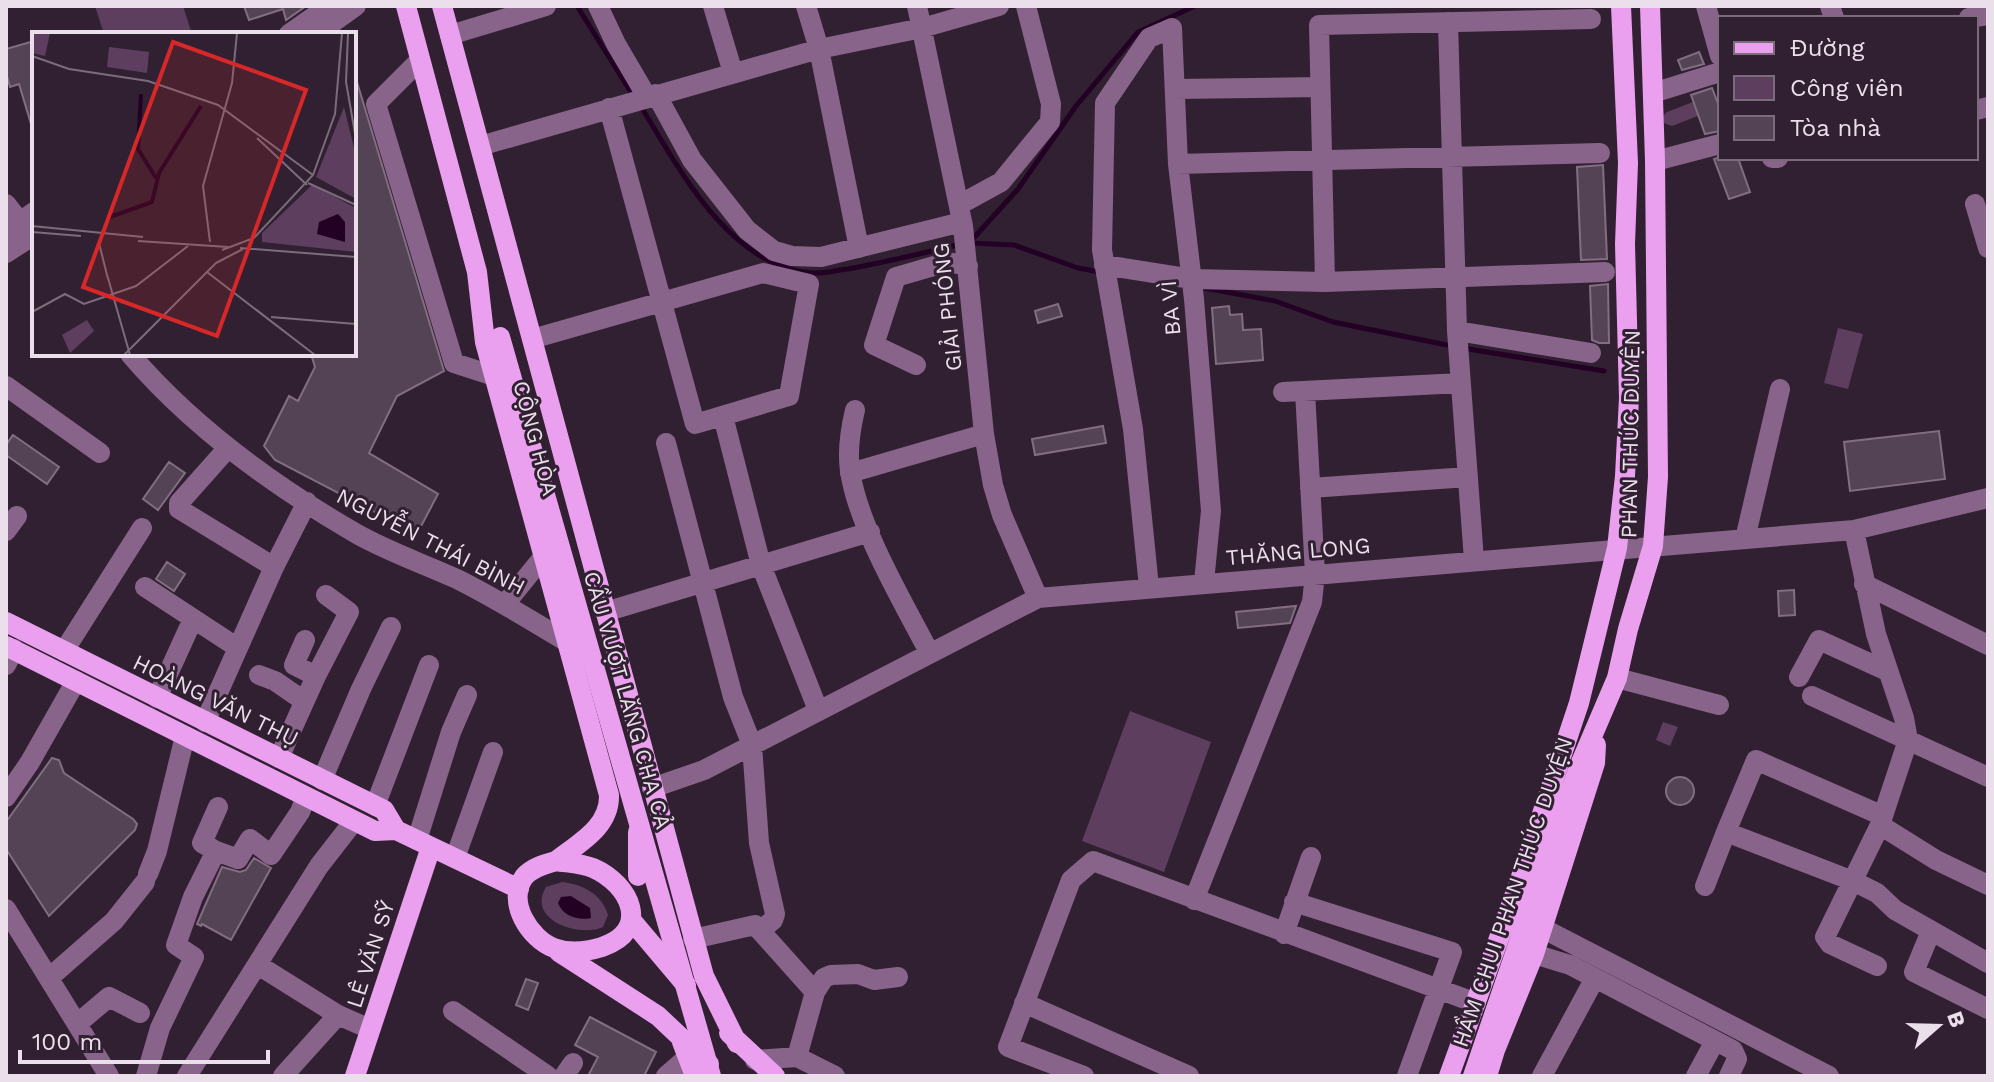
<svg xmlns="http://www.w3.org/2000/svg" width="1994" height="1082" viewBox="0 0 1994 1082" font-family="'Work Sans',sans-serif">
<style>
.green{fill:#5d3e5f}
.water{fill:#220125}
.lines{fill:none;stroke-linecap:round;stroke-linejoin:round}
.stream{stroke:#220125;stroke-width:5}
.building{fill:#544255;stroke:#826d82;stroke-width:2}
.minor{stroke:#88648a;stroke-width:20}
.major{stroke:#eb9fef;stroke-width:20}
.major-bridge{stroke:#eb9fef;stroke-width:20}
.labels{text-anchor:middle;stroke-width:6;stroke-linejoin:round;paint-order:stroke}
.street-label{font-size:22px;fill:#ebdfeb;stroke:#312031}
.inset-river{fill:none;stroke:#220125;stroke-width:4}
.inset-road{fill:none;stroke:#7b6c7b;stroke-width:2}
.view{fill:#d62828;fill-opacity:0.15;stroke:#d62828;stroke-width:4}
.inset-edge{fill:none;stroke:#ebdfeb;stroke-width:4}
</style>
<rect width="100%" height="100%" fill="#312031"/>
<path class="green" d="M 95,6 L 183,6 L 192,34 L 104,34 Z
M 1693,102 L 1698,116 L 1672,126 L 1664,123 L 1663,116 L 1667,112 Z
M 1838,328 L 1863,334 L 1848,389 L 1824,383 Z
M 1130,711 L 1211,742 L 1164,872 L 1082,841 Z
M 1663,722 L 1678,727 L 1670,746 L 1656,740 Z
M 562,882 C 582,884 602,894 608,915 L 603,927 C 579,938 526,920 546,887 Z"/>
<path class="water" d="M 571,896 L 590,908 L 591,918 C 578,921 563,916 558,903 L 561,897 Z"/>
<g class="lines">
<path class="stream" d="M 577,6 L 634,97
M 640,105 C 679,168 729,267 812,273 C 823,274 836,270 848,269 C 886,262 924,253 961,244
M 970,242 L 1018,189 L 1076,106 L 1138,32 L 1195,6
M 971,243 L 1014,245 L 1078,268 L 1100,272
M 1205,288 L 1275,301 L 1333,322 L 1452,346
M 1462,348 L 1604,371"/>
</g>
<path class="building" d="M 244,6 L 306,6 L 286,20 L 283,9 L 249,20 Z
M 34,41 L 34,124 L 31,124 L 19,84 L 10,87 L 6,72 L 6,49 Z
M 1699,52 L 1704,64 L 1682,70 L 1678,60 Z
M 357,82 L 444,371 L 397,396 L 369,453 L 438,494 L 417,534 L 275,460 L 264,446 L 289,396 L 298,401 L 315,367 L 311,354 L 354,354 L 354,83 Z
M 1712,88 L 1720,109 L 1720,131 L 1705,134 L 1691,95 Z
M 1720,157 L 1738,158 L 1750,192 L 1729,199 L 1714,159 Z
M 1603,165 L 1607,259 L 1581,260 L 1577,167 Z
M 1608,284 L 1609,343 L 1599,343 L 1592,340 L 1590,286 Z
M 1058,304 L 1062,316 L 1038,323 L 1035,311 Z
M 1229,306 L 1230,315 L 1242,314 L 1243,330 L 1261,329 L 1263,360 L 1216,364 L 1212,308 Z
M 1103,426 L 1106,443 L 1035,455 L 1032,439 Z
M 1939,431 L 1945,479 L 1850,491 L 1844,442 Z
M 13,435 L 59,467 L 47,484 L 6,455 L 6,445 Z
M 169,462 L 185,473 L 158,510 L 143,499 Z
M 167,562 L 185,574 L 174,591 L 156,579 Z
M 1794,590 L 1795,615 L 1779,616 L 1778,591 Z
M 1296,606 L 1290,623 L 1238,628 L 1236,612 Z
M 52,758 L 59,760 L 64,773 L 133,819 L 137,824 L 135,830 L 49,916 L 6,849 L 6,822 Z
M1666 791a14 14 0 1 1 28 0a14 14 0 1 1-28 0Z
M 254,858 L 271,868 L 231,940 L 202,924 L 201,926 L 197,924 L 222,867 L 240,872 L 246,870 Z
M 526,979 L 538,983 L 528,1010 L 516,1005 Z
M 590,1017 L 656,1052 L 644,1076 L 588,1076 L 598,1057 L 575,1045 Z"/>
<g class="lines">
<path class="minor" d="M 598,6 L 616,44 L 647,97
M 713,6 L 733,73
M 806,6 L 819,49 L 859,248
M 917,6 L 963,226 L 984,434 L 993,485 L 1002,515 L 1038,598
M 1706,6 L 1720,56
M 1830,6 L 1834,18
M 1969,18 L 1988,15
M 1448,22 L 1457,331 L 1474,560
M 289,34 L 329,6
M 317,34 L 356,6
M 450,35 L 546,6
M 420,60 L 376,104 L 454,363 L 494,376
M 1175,89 L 1320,87
M 1653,93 L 1720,72
M 656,94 L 692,160 L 747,230 L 774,251 L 792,256 L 821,257 L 962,222
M 1976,110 L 1988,107
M 480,146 L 819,49 L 922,28 L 999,6
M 1772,158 L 1778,158
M 1655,161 L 1720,144
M 1178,164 L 1600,153
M 6,204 L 34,240
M 1975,204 L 1988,248
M 959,205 L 1001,182 L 1050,122 L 1051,104 L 1026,6
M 6,232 L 34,212
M 6,253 L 34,235
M 1104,265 L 1192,279 L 1325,282 L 1605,272
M 1325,282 L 1319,25 L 1591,19
M 1457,331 L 1591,353
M 532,339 L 763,273 L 809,284 L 789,396 L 695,424 L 609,108
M 130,354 C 193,428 274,486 357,534 C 389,552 424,564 457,579 C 495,598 531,620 567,642
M 916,365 L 874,345 L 896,277 L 948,262 L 968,266
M 6,386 L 100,453
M 1283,392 L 1461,383
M 855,410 C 850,431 847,450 850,471 C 858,526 903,602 929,652
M 723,416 L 761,565 L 818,710
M 666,443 L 733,697 L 752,745 L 759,843 L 775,914 L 773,920 L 761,930
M 227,449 L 179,503 L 179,509 L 274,567
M 850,473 L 984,434
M 1310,488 L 1468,477
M 1854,530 L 1876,634 L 1904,718 L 1908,740 L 1880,825 L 1936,860 L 1988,885
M 6,531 L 17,516
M 1745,539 L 1780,389
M 1864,584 L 1988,645
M 145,587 L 238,648
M 1149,587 L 1133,429 L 1102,250 L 1105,103 L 1149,38 L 1172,28 L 1178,164 L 1194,299 L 1211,511 L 1204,582
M 505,604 L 544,556
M 605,612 L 870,532
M 305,640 L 294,665 L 316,676
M 64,651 L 142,528
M 6,665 L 14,649
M 259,675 L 275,681 L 304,701
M 1799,677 L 1819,640 L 1887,671
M 1617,678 L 1719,705
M 1812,696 L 1988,777
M 157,698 L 193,619
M 205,722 L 274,567 L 307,502
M 279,758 L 316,676 L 349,612 L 326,595
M 322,780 L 361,689 L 391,627
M 652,788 L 704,770 L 1038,598 L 1854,530 L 1988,498
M 6,797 L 30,762 L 76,681
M 375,806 L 429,665
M 1726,832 L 1756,760 L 1883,816
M 417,840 L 451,732 L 467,695
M 216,851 L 202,843 L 218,807
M 455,858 L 493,752
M 148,874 L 157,851 L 185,736
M 1705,886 L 1726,832 L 1853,881 L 1877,893 L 1895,910 L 1988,963
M 1194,900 L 1312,602 L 1315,574 L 1305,391
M 1294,902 L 1452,952 L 1407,1076
M 6,909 L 109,1076
M 1542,928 L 1829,1076
M 1931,931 L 1914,972 L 1988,1009
M 1284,934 L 1311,857
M 693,939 L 755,925 L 815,992
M 1534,954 L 1570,965 L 1733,1050 L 1737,1059 L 1729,1076
M 258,965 L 338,1015 L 370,1029
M 1877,966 L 1830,944 L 1825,937 L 1880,825
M 49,978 L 114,921 L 145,882
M 1024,1003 L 1189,1076
M 453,1011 L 548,1076
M 77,1024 L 109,997 L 140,1013
M 797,1057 L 815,992 L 824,978 L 831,975 L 858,974 L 874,980 L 898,977
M 755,1060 L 797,1057 L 835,1076
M 146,1076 L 160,1028 L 194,957 L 176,945 L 193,897 L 216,851 L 238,859 L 250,839 L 271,855 L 300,812 L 306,797
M 187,1076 L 319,866 L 354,821
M 283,1076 L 338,1015
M 564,1076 L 573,1063
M 666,1076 L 689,1056
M 1084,1076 L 1008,1047 L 1071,880 L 1093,861 L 1476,1003
M 1542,1076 L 1595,978
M 1696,1076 L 1715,1041"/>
<path class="major" d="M 406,6 L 477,272 L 485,342 L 609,795 C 610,827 579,843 556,861
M 442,6 L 704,976 L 737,1043
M 6,622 L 384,810 L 396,830
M 6,646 L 375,831 L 396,830 L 519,889
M 556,861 C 569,863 581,863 593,868 C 630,884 652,930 602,947 C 586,952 570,954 554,948 C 530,939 506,902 524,877 C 531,868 545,864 556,861 Z
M 638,876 L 638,832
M 632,921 L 686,985
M 559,952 L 658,1016 L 709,1064
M 729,1033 L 775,1076
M 682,1042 L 695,1076
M 355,1076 L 431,847
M 1449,1076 L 1519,883 L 1579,703 L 1617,548 L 1625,476 L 1629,398 L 1625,244 L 1628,163 L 1621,6
M 1473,1076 L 1579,767 L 1617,678 L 1628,629 L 1653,546 L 1658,477 L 1655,161 L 1650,6
M 1487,1076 L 1495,1050 L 1534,954 L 1595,763 L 1596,745"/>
<path class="major-bridge" d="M 500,337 L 711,1076"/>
</g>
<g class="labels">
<g class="street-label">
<text transform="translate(947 307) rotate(-96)" y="8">GIẢI PHÓNG</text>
<text transform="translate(1170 308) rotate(-95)" y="8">BA VÌ</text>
<text transform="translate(1630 434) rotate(-89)" y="8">PHAN THÚC DUYỆN</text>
<text transform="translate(536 438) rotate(75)" y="8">CỘNG HÒA</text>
<text transform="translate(431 541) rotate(27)" y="8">NGUYỄN THÁI BÌNH</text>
<text transform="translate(1298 551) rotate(-5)" y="8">THĂNG LONG</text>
<text transform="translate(216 700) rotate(26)" y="8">HOÀNG VĂN THỤ</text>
<text transform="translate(628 700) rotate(74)" y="8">CẦU VƯỢT LĂNG CHA CẢ</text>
<text transform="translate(1512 892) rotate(-71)" y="8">HẦM CHUI PHAN THÚC DUYỆN</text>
<text transform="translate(370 954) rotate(-72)" y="8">LÊ VĂN SỸ</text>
</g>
</g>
<g transform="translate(32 32)">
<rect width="324" height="324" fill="#312031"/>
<path d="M 0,1 L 18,1 L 13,24 L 0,21 ZM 77,15 L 117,20 L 115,41 L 75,35 ZM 312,75 L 324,124 L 324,167 L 284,145 ZM 280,153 L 324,176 L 324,220 L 230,210 L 230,201 ZM 55,288 L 62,299 L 38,321 L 30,303 Z" fill="#5d3e5f"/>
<path d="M 306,182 L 313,190 L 313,210 L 285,202 L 287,190 Z" fill="#220125"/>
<path class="inset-river" d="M 109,62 L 106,117 L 124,146M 78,185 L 120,170 L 127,141 L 169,74"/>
<path class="inset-road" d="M 316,1 L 314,50 L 324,107M 0,24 L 37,37 L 116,49 L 186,73 L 281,143M 225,106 L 275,153M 276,151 L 324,173M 0,194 L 111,205M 0,200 L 49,204M 106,209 L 196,215M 178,210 L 171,154 L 200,51 L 205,1M 67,211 L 76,247M 208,216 L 324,225M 190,218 L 222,206 L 281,143 L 303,82 L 310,1M 184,231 L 211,217M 175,240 L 283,323M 76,246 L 98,323M 0,280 L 33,262 L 52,272 L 104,254 L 156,214M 239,285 L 324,292M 92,323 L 184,231"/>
<path class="view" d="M 141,10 L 274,58 L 185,304 L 51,255 Z"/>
<rect width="324" height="324" class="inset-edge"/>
</g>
<rect width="1994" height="1082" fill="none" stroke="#ebdfeb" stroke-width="16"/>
<rect x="1718" y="16" width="260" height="144" fill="#312031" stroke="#7b6c7b" stroke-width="2"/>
<rect x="1734" y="42" width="40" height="12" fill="#eb9fef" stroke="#7b6c7b" stroke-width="2"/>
<text x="1790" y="56" font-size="24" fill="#ebdfeb">Đường</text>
<rect x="1734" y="76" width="40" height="24" fill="#5d3e5f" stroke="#7b6c7b" stroke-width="2"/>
<text x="1790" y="96" font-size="24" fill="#ebdfeb">Công viên</text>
<rect x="1734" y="116" width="40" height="24" fill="#544255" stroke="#7b6c7b" stroke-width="2"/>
<text x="1790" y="136" font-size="24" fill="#ebdfeb">Tòa nhà</text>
<g transform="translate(1938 1026) rotate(70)" stroke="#312031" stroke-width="6" paint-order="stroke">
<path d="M0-6L14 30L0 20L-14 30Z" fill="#ebdfeb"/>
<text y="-12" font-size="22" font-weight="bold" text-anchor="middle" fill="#ebdfeb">B</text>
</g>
<path d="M20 1050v12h248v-12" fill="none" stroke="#ebdfeb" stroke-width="4"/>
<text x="32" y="1050" font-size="24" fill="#ebdfeb" stroke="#312031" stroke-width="6" paint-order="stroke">100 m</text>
</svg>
